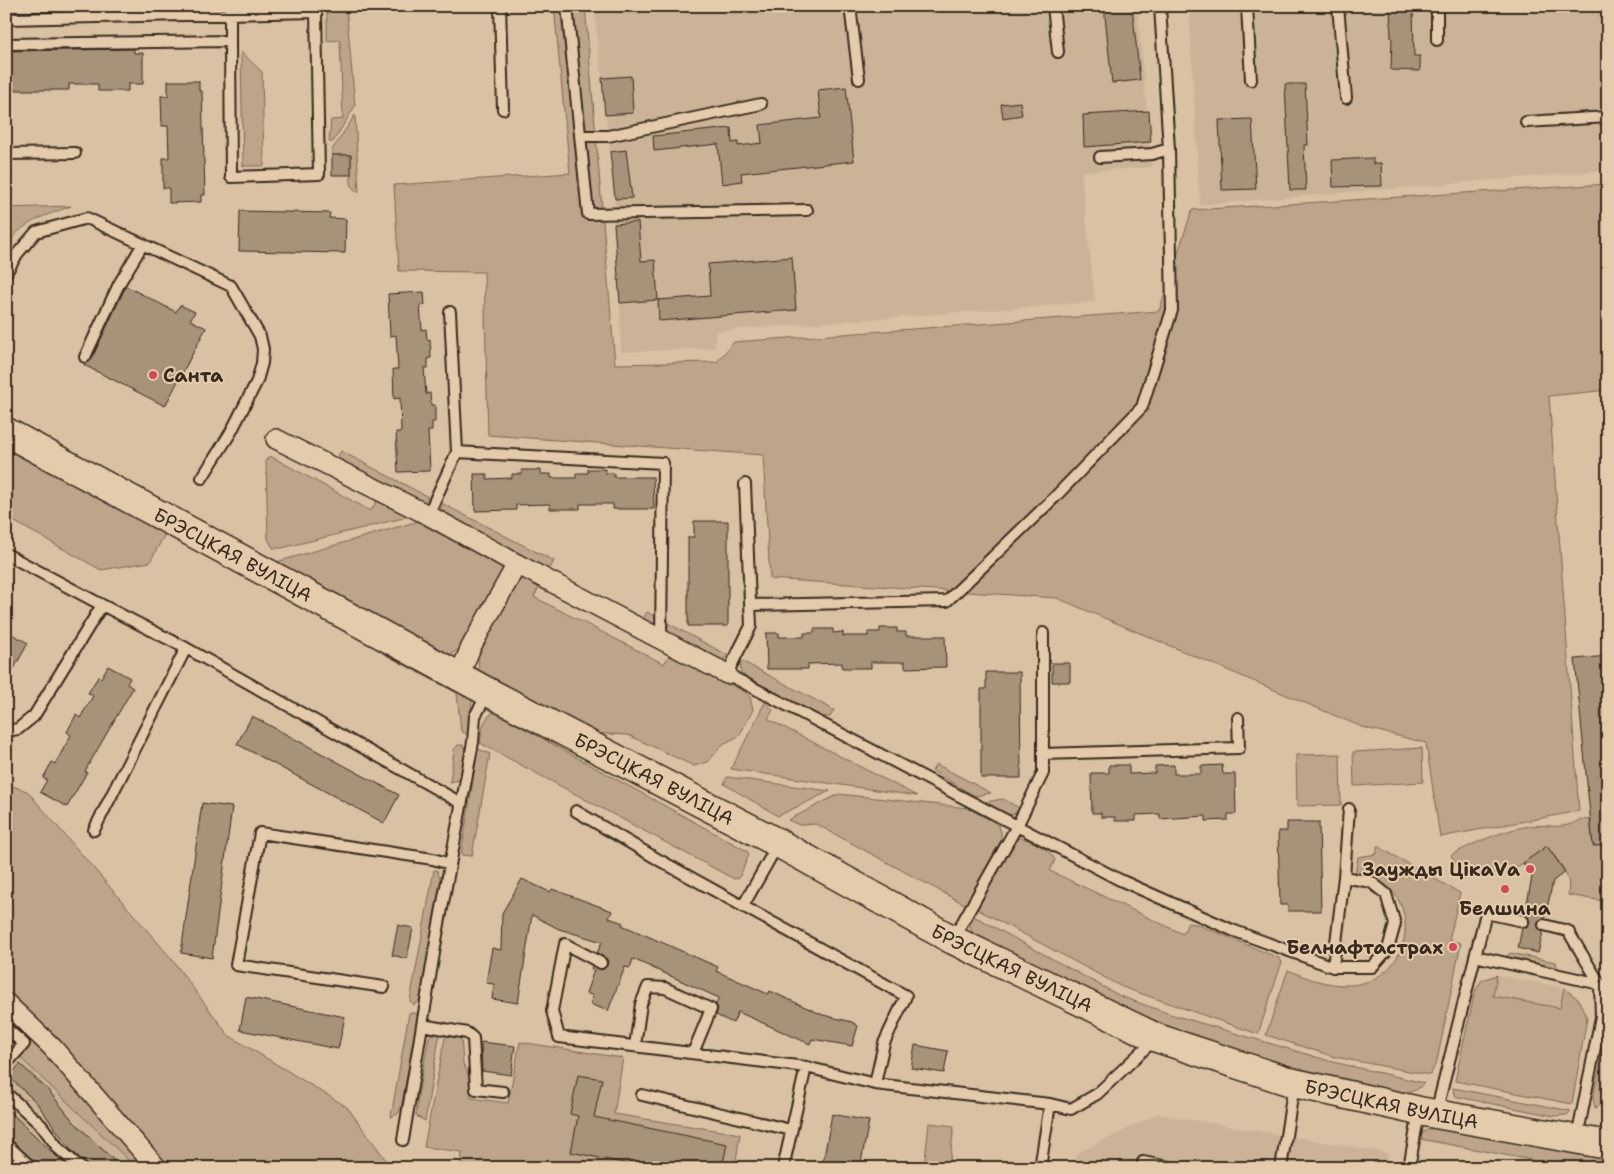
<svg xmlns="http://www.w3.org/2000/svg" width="1614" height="1174" viewBox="0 0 1614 1174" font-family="'Shantell Sans',sans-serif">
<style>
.built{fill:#cab397}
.green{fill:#bca58a;stroke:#7c6854}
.building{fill:#a7927a;stroke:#3b2a1e}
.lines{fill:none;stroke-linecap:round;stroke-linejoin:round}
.service-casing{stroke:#3b2a1e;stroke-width:14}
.minor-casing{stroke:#3b2a1e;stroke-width:22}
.primary-casing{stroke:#3b2a1e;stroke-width:31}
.service{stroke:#e3cbac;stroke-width:10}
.minor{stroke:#e3cbac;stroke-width:19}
.primary{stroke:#e3cbac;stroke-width:28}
.poi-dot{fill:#d1495b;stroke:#e3cbac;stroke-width:2}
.labels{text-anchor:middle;stroke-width:4;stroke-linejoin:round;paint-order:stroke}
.poi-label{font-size:19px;font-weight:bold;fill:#3b2a1e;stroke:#e3cbac;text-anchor:end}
.street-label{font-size:19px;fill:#3b2a1e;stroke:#e3cbac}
</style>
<rect width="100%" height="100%" fill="#d9c1a4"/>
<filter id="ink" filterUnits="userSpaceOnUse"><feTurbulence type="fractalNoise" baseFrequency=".02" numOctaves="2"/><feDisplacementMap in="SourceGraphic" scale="10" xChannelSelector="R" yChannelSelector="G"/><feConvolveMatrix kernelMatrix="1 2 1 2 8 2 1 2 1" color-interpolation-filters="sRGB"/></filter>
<g filter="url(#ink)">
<path class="built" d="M 594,6 L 1137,6 L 1152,167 L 1081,172 L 1095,302 L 715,331 L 715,348 L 621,352 L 620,303 L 614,224 L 615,199 Z
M 1189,6 L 1608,6 L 1608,170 L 1200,205 Z
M 1497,975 L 1564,988 L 1560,1008 L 1493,996 Z
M 6,1029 L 139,1168 L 6,1168 Z
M 1157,1114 L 1388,1153 L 1387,1168 L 1074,1168 L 1076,1154 Z"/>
<path class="green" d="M 327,6 L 346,6 L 355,106 L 333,142 L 329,142 L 331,120 L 343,119 L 340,40 L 327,41 Z
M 554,6 L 585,6 L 615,364 L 717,362 L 734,342 L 1159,311 L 1192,210 L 1608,184 L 1608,390 L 1549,396 L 1579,811 L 1440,837 L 1426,743 L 1362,727 L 1057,598 L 770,579 L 763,455 L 488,435 L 484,272 L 399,271 L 394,185 L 570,173 Z
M 241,52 L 262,72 L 264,166 L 243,166 Z
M 355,115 L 359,193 L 351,186 L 351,155 L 332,155 L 332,150 Z
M 71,206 C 47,215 20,222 6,247 L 6,208 Z
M 6,447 L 167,530 L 150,562 L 101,570 L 6,517 Z
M 341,451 L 428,497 L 424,502 L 417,502 L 336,460 Z
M 270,456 L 371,511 L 377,500 L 411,516 L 282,548 L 273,548 L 268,539 L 266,460 Z
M 441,503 L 554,561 L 549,570 L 441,516 Z
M 422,520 L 498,562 L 503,568 L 504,577 L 465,645 L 452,654 L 438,656 L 273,563 Z
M 524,578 L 532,578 L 539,587 L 534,597 L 664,664 L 670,654 L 745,692 L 750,697 L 753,710 L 739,736 L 723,744 L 708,762 L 694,766 L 628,735 L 587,733 L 479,672 L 478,654 L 482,645 L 517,581 Z
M 647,612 L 729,656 L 723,660 L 714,660 L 642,621 Z
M 382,653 L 401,654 L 469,692 L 472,700 L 468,735 L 461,731 L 457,693 Z
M 740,660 L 834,710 L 830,717 L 818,716 L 741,674 Z
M 765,702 L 773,710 L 768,719 L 917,796 L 731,769 Z
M 494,712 L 747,851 L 749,855 L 739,878 L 734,879 L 480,743 C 482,731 482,719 494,712 Z
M 458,745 L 463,745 C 468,753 462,771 459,780 L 450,782 L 454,750 Z
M 1422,748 L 1423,782 L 1354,786 L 1353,752 Z
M 478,749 L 490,754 L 472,856 L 461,855 Z
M 1340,754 L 1341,805 L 1297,806 L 1296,755 Z
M 936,764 L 991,793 L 975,796 L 932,771 Z
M 727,777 L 830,791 L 778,816 L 724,784 Z
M 6,784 L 27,791 L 171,958 L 228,1035 L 347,1107 L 392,1168 L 137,1168 L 6,1044 Z
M 839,794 L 968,808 L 997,824 L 1001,831 L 1001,841 L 966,905 L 816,824 L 799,825 L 788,820 Z
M 1003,799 L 1019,808 L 1016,813 L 1009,815 L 985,802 Z
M 1581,819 L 1590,820 L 1593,846 L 1608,845 L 1608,920 L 1604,917 L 1603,901 L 1568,895 C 1572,874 1559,863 1547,846 C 1509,873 1509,877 1461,872 L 1451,855 C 1476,842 1501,831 1529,826 C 1550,823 1560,832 1581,819 Z
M 1019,838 C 1032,839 1049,849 1055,860 L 1050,871 L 1183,934 L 1188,923 L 1196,924 L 1279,958 L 1282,962 L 1258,1034 L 1122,987 L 975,908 L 1013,840 Z
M 1377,846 L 1460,893 L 1449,940 L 1461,943 L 1437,1061 L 1430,1075 L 1335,1057 L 1266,1035 L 1288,970 C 1308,979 1329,986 1351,985 C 1419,980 1426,881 1355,873 L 1358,857 L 1377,854 Z
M 434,870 L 437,870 L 441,881 L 420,999 L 414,1005 L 410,1001 Z
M 972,915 L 1120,996 L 1170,1014 L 1333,1062 L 1424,1083 C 1420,1088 1415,1091 1408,1092 C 1390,1093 1368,1084 1351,1080 C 1293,1067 1233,1055 1176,1034 L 973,934 L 970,927 Z
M 1510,953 L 1556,962 L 1557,966 L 1553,969 L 1509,960 L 1507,956 Z
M 1497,975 L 1493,996 L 1560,1008 L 1564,988 L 1578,999 L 1587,1018 L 1572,1104 L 1455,1081 L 1475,991 L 1482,980 Z
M 409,1013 L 416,1013 L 418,1016 L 401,1108 L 398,1114 L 391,1117 Z
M 1608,1027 L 1608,1100 L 1595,1108 L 1593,1098 Z
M 440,1032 L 425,1121 L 416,1116 L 418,1095 L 429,1037 L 432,1034 Z
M 446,1032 L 457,1033 L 461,1037 L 463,1063 L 469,1077 L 471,1098 L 508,1103 L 520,1042 L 623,1058 L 614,1114 L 740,1134 L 735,1168 L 461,1168 L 462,1152 L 424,1147 Z
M 1453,1088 L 1571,1111 L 1567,1115 L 1554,1116 L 1458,1097 L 1454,1095 Z
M 929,1123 L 954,1126 L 949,1168 L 924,1168 Z
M 1438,1126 L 1608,1153 L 1608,1168 L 1574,1168 L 1420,1139 L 1423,1132 Z"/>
<path class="building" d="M 1104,6 L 1132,6 L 1140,80 L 1112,83 Z
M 1390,6 L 1413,6 L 1414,56 L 1420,56 L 1420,71 L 1391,70 L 1392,38 L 1391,38 Z
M 134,49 L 134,53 L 143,53 L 143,84 L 128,84 L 128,91 L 98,91 L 98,84 L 69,84 L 69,90 L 6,90 L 6,51 Z
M 631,76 L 633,113 L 605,115 L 602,78 Z
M 168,81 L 199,81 L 199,91 L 202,91 L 205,195 L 201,195 L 201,202 L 169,203 L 169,188 L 163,188 L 163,158 L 169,158 L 168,126 L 162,126 L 161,96 L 168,96 Z
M 1285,84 L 1305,84 L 1308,145 L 1304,145 L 1306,190 L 1290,190 Z
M 846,87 L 854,161 L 741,173 L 742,181 L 722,184 L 718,144 L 654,151 L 653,136 L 731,128 L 732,143 L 738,142 L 738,146 L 762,143 L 760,125 L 821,118 L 818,90 Z
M 1020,102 L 1022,115 L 1003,118 L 1001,104 Z
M 1149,111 L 1151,142 L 1084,147 L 1083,115 Z
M 1252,119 L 1256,189 L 1222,190 L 1219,120 Z
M 626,150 L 632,198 L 615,199 L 610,152 Z
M 332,155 L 351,155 L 351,175 L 332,175 Z
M 1373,158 L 1373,164 L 1381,163 L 1382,186 L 1333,187 L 1332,160 Z
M 240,211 L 330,213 L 329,218 L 346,219 L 345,253 L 239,251 Z
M 638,222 L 641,261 L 655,260 L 658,300 L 620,303 L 614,224 Z
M 792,257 L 796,310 L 659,321 L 658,300 L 710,296 L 708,264 Z
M 126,286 L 176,312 L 180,305 L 195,312 L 190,320 L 206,328 L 165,406 L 84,365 L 91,360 Z
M 424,292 L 425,305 L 420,305 L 422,330 L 426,329 L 427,340 L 430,339 L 431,358 L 428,358 L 428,368 L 424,368 L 426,394 L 430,393 L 431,405 L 435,405 L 435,422 L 432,422 L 432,431 L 428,431 L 430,471 L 398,472 L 396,432 L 401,432 L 400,398 L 394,399 L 393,369 L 398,369 L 396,335 L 390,336 L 388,294 Z
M 588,469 L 605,469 L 605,473 L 614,473 L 614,477 L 653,477 L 654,509 L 613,509 L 613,504 L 580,504 L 580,509 L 550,509 L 550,504 L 516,505 L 516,510 L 475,511 L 474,474 L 487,474 L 487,479 L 512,478 L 512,474 L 522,474 L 522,470 L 541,470 L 541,474 L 551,474 L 551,478 L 576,478 L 576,473 L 588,473 Z
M 694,521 L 728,521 L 728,626 L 688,626 L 688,537 L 694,537 Z
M 880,628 L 897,628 L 897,632 L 906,632 L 906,636 L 945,636 L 946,667 L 905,668 L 905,662 L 871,662 L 871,668 L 842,668 L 842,663 L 808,664 L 808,669 L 767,669 L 766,633 L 779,633 L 779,637 L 804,637 L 804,633 L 814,633 L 814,629 L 833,629 L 833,633 L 843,632 L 843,636 L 868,636 L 868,632 L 880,632 Z
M 6,631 L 28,643 L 6,683 Z
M 1608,656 L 1608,845 L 1593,846 L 1575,659 Z
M 1052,663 L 1070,663 L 1070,682 L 1052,682 Z
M 108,666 L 130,678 L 127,684 L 133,688 L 85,771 L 87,772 L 67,807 L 40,792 L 47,780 L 43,778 L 52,762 L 55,764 L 71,735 L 67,732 L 76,715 L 80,718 L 93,696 L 88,693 L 98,677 L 101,678 Z
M 986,672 L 1020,672 L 1021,778 L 981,778 L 981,689 L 986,689 Z
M 252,716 L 399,795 L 384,823 L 237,744 Z
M 1109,765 L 1129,765 L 1129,774 L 1155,773 L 1155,766 L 1174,765 L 1174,774 L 1201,774 L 1201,766 L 1222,765 L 1223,774 L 1235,774 L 1236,814 L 1228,814 L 1228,820 L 1206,821 L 1206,816 L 1160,819 L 1160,814 L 1136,815 L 1136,821 L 1115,821 L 1115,817 L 1101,817 L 1101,813 L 1092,813 L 1091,773 L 1109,773 Z
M 202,803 L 232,807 L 212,958 L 181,953 Z
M 1287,822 L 1319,822 L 1321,911 L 1288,911 L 1288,905 L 1280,905 L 1278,831 L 1287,831 Z
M 1547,846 L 1565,872 L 1553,881 L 1545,918 L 1538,923 L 1538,927 L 1543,932 L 1538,953 L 1518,948 L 1522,928 L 1528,926 L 1530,922 L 1525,914 L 1532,877 L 1523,863 Z
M 522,879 L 550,892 L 552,889 L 612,911 L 609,918 L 623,923 L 622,925 L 718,967 L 716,971 L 768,994 L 770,991 L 823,1015 L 852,1022 L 858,1026 L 852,1046 L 812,1039 L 810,1044 L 738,1012 L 733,1023 L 716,1015 L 718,1009 L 716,1004 L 719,998 L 633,959 L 630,968 L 625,967 L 608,1011 L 590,1004 L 593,996 L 586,993 L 594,970 L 591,969 L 592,966 L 602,970 L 608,963 L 607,959 L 597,953 L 602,942 L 559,929 L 532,915 L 518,1003 L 492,999 L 494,984 L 486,983 L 492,948 L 501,950 L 502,913 Z
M 398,925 L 413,928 L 407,959 L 392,955 Z
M 246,997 L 345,1017 L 338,1049 L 240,1030 Z
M 481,1042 L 515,1046 L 511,1075 L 482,1071 Z
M 915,1045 L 948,1051 L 944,1073 L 911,1068 Z
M 20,1064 L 48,1090 L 74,1122 L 122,1168 L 88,1168 L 85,1163 L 71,1150 L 36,1102 L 9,1077 Z
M 578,1075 L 602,1079 L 594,1117 L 727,1144 L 722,1168 L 647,1168 L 571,1152 L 578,1116 L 570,1114 Z
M 6,1108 L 54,1154 L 70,1168 L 39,1168 L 37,1163 L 6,1137 Z
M 832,1114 L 869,1121 L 860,1168 L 822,1168 Z"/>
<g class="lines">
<defs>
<path id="service" d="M 500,6 L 503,109
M 567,6 L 588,214 L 807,210
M 850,6 L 859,79
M 1053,6 L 1058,52
M 1247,6 L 1251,80
M 1338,6 L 1346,98
M 1437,6 L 1437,40
M 8,19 L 316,12 L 319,174 L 231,177 L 230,41 C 230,30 230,18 230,6
M 6,44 L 230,41
M 1526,122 L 1608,117
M 580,136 L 608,136 L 761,104
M 6,154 L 75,153
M 1100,157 L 1152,154 L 1169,149
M 6,273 L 18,253 L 36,232 L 87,218 L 231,286 L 260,336 L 263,349 L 262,363 L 257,381 L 231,432 L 202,478
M 85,357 L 119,284 L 143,244
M 457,452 L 663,463 L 661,638
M 745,484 L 751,626 L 727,674 L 1120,880 L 1232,930 L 1333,967 L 1372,967 L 1388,949 L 1395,924 L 1386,894 L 1371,882 L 1344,877 L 1333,967
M 428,515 L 457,452 L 450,312
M 6,554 L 102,605 L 34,716 L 18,729 L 6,731
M 102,605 L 186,648
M 750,605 L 947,601 L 1054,498 L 1142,407 L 1172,310 L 1169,149 L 1160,6
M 1043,754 L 1239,748 L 1238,718
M 576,811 L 659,860 L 906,996 L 884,1043 L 875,1084
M 94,830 L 186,648 L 461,803
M 1344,877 L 1349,809
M 743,906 L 778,844
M 1544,925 L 1568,931 L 1600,984 L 1601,1017 L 1577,1138
M 953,939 L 1017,826 L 1043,773 L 1043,633
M 1475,956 L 1600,984
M 601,963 L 565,944 L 552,1011 L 559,1037 L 806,1067 L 875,1084 L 1050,1104
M 384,987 L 236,965 L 260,833 L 433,859 L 450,864
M 422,1025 L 467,1033 L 473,1038 L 476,1089 L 503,1092
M 6,1028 L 24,1044 L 6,1064
M 635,1046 L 641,1004 L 648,987 L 665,988 L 711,1009 L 693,1053
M 6,1093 L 42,1126 L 59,1149 L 81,1168
M 642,1095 L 791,1130
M 1436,1113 L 1486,913 L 1523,921
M 403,1140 L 437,935 L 473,742 L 475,716 L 488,693
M 6,1144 L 32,1168
M 783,1168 L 806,1067
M 1040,1168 L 1050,1104 L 1071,1109 L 1097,1094 L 1155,1039
M 1142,1168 L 1143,1162 L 1174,1168
M 1281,1168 L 1294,1084
M 1409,1168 L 1419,1112"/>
<path id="minor" d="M 276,439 L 428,515 L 517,564 L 471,647 L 459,676
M 517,564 L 727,674
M 6,1003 L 52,1047 L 157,1168"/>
<g id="primary">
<path id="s1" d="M 6,432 L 488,692 L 778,843 L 953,940 L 1157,1038 L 1294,1083 L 1419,1111 L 1608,1145"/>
</g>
</defs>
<use href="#service" class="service-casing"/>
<use href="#minor" class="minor-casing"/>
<use href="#primary" class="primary-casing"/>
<use href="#service" class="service"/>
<use href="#minor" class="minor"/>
<use href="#primary" class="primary"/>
</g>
</g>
<g class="poi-dot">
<circle cx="153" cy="375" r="5"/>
<circle cx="1530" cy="869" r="5"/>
<circle cx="1505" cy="889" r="5"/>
<circle cx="1453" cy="947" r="5"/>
</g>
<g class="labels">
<g class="poi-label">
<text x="163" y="382" text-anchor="start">Санта</text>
<text x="1520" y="876">Заужды ЦікаVа</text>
<text x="1505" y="915" text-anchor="middle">Белшина</text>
<text x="1443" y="954">Белнафтастрах</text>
</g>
<g class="street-label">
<text dy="7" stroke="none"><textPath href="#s1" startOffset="258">БРЭСЦКАЯ ВУЛІЦА</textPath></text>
<text dy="7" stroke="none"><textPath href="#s1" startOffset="735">БРЭСЦКАЯ ВУЛІЦА</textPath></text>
<text dy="7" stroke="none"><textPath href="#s1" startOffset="1140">БРЭСЦКАЯ ВУЛІЦА</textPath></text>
<text dy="7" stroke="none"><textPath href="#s1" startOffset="1545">БРЭСЦКАЯ ВУЛІЦА</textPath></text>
</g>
</g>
<rect width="1614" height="1174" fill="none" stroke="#e3cbac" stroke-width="25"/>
<rect x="12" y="12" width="1589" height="1149" fill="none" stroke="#3b2a1e" stroke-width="2" filter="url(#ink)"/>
</svg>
